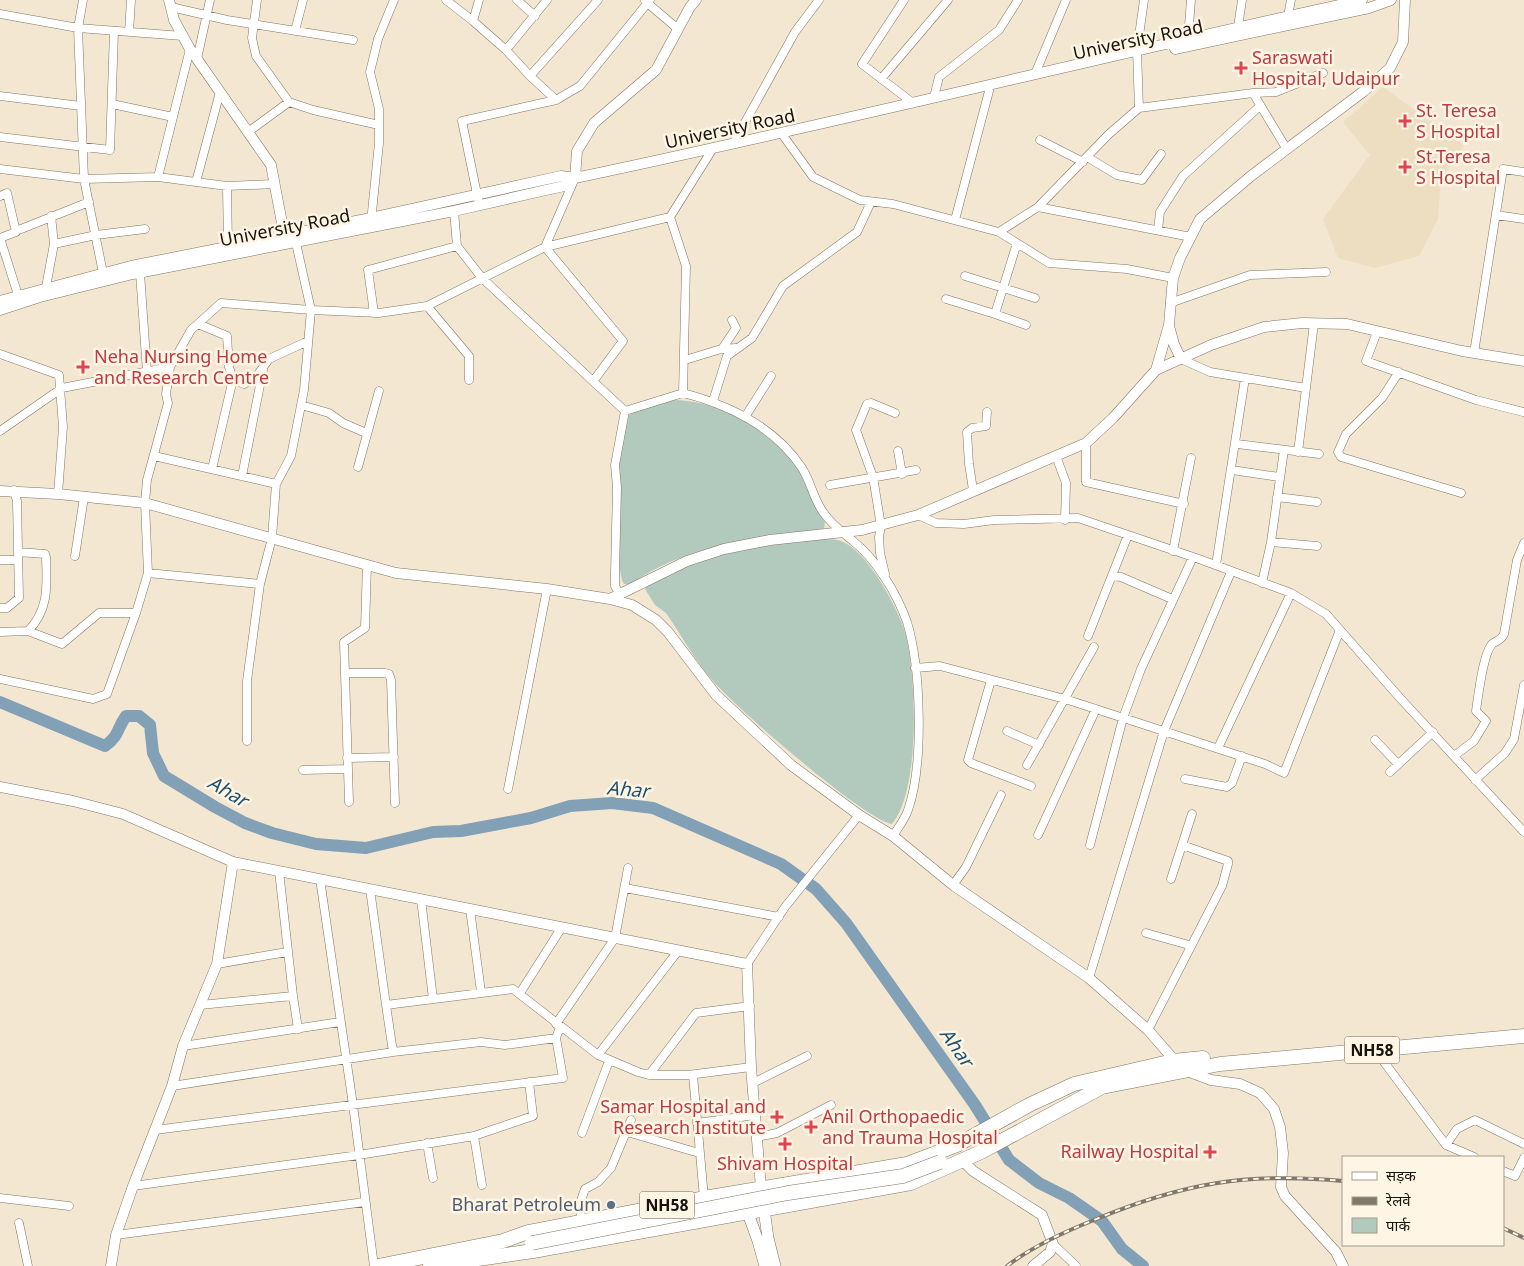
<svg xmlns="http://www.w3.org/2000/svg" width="1524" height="1266" viewBox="0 0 1524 1266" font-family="Georgia,'Noto Sans Devanagari',serif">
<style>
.built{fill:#edddc1}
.green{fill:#b1cabd}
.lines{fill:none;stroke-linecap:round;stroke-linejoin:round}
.river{stroke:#82a0b6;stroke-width:12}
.street-casing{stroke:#807563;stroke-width:9}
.secondary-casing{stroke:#807563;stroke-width:11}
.primary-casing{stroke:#807563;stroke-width:12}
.highway-casing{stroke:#807563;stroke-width:15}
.street{stroke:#fff;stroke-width:8}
.secondary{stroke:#fff;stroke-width:10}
.primary{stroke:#fff;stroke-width:11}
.highway{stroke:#fff;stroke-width:14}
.rail-casing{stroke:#80786b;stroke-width:4}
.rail{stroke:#fff5e4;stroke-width:2;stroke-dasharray:5.5;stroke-linecap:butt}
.highway-bridge-casing{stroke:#807563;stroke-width:15;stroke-linecap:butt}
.highway-bridge{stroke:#fff;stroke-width:14}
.health-dot{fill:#e0444e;stroke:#fff5e4;stroke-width:2}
.service-dot{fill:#5c6f8a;stroke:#fff5e4;stroke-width:2}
.labels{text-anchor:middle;stroke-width:5;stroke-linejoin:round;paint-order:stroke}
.shield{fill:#fff5e4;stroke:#5d584e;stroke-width:1}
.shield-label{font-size:16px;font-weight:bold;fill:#18140d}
.street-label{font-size:18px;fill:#18140d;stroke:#fff5e4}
.health-label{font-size:18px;fill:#be3a42;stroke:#fff5e4;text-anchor:start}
.service-label{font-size:18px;fill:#4e5e75;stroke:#fff5e4;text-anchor:end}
.water-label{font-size:19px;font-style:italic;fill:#1d5170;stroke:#fff5e4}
</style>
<rect width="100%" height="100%" fill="#f3e7d2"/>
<path class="built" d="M 1383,87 L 1464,146 L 1441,178 L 1438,219 L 1419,256 L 1375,268 L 1338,258 L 1323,219 L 1370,155 L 1343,122 Z"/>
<path class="green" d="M 674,400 C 715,400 768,428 793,462 C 807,480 811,504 825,522 L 824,528 L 820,531 C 755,538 685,545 631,584 L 624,584 C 615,570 617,484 619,464 C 620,447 625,431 629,415 L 643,408 Z
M 822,539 C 827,539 835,539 841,541 C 867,551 895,603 904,629 C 917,670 921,790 892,824 C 866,821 735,707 714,682 C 695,661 682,636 666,613 L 655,605 L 645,589 C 669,556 781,543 822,539 Z"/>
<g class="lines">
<path class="river" d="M 0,702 L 105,746 C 120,735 116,730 126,716 L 139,716 L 150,725 L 153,753 L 164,776 L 215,807 L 245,823 L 272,833 L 316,844 L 366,848 L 433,832 L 461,831 L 531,818 L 570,806 L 612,803 L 653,808 L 781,864 L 816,889 L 846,923 L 975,1105 L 1009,1160 L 1039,1183 L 1069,1198 L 1102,1221 L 1122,1249 L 1143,1266"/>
<defs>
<path id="street" d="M 83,0 L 78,28 L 84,179 L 103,273
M 257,0 L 252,38 L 256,56 L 289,102 L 313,110 L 379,125
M 446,0 L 473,21
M 479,0 L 473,21 L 506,50 L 547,0
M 517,0 L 535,16
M 904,0 L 862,64 L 913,103
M 1144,0 L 1137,50 L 1139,108 L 1253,93 L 1286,148
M 645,1 L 678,29
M 171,7 L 227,20 L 353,40
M 0,14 L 78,28 L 183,36
M 1288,16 L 1291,0
M 1238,27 L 1242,0
M 295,31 L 303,0
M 129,32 L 131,0
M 1188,38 L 1191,0
M 190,49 L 158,177 L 196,182 L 220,92
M 506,50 L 530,76 L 598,0
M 197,59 L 210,0
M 1035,74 L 1066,0
M 881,79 L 948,0
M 1253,93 L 1276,92 L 1323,73
M 0,96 L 81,106
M 934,97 L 939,77 L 999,30 L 1018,0
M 556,100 L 580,86 L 650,0
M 112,104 L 173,117
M 248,132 L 289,102
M 782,134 L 813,177 L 860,200 L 893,204 L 999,232 L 1038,207 L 1109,134 L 1139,108
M 0,137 L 110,150 L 114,31
M 1040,140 L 1083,162
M 733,144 L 795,32 L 819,0
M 1087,157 L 1117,175 L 1142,180 L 1161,154
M 0,169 L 84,179 L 158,177
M 196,182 L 227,186 L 275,184
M 227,186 L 228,247
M 0,196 L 7,193 L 16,232 L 0,238
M 478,199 L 462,121 L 556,100 L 530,76
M 1038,207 L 1191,237
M 454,211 L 457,246 L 482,278 L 625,411
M 1496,215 L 1524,219
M 955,220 L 989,91
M 371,222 L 379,143 L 379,109 L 370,72 L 378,39 L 394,0
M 21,229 L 89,202
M 1158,230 L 1160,212 L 1183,176 L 1260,106
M 999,232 L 1049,263 L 1127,269 L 1173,278
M 0,238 L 18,295
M 1017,243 L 995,314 L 1026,325
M 54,244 L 96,235 L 145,229
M 140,273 L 147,372
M 965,276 L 1035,298
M 46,287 L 54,244 L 51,216
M 946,299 L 995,314
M 1170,303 L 1250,275 L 1326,272
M 427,306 L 469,356 L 469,380
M 374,313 L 368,270 L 457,246
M 198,324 L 227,336 L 229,367 L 233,379 L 244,384 L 256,377 L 269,359 L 308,341
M 1377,332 L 1366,361 L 1476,400 L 1523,412
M 722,349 L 736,328 L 732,320
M 1474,353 L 1503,169 L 1524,172
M 0,354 L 59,375 L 63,427 L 58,494
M 1181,359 L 1210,372 L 1306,388 L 1314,323
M 685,360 L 721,349 L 736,348
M 170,367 L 166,394 L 168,403 L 147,480 L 145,503 L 148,573 L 260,584 L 272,538 L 276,484 L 291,456 L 304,390 L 311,310 L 379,313 L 427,306 L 545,247 L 575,178
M 1399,372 L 1382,398 L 1346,434 L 1338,452 L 1341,457 L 1461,493
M 594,380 L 623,341 L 545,247 L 670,217 L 712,150
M 683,393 C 729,405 775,427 802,468 C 811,482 813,498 823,512 C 831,524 842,532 853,541 C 866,551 876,564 885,578 C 893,590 902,608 907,622 C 921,668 924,765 908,810 C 905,819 898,828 893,836
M 713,401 L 727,356 L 752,338 L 783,286 L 857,232 L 871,202
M 301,405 L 329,413 L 343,423 L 366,433
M 745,417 L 771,376
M 0,431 L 62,388 L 170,367 L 191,330 L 221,303 L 311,310 L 296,243
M 1086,443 L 1086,482 L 1184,504
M 1237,444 L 1319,454
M 898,451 L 902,474
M 1298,452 L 1306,388
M 154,456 L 276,484
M 1056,456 L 1066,483 L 1065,520
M 358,467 L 379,391
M 212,469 L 233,379
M 1232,470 L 1279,477
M 242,476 L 263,370
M 830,485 L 916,470
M 973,490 L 969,464 L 967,432 L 972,428 L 986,426 L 987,412
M 1277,497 L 1317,502
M 918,515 L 936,523 L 964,524 L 994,520 L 1078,518 L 1199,559 L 1291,593 L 1326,614 L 1400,698 L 1524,832
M 1271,542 L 1317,546
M 1173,551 L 1191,458
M 18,552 L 45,554 L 46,557 C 47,586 49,610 28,631
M 75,556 L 84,497
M 0,560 L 18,560
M 1216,565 L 1245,378
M 885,574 L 880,553 L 879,537 L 881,526 L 873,477 L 856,430 L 867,404 L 871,403 L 895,413
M 1112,576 L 1121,577 L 1172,599
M 1262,583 L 1271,542 L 1284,450
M 619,593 L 615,586 L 615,574 L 617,487 L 615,465 L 625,411 L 683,393 L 686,266 L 670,217
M 0,608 L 7,608 L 19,598 L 17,501 L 14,490
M 0,632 L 28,631 L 62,644 L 99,613 L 136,613 L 148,573
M 1088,636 L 1128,535
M 915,668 L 940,666 L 1065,699 L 1265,764 L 1284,773 L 1340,630
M 345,673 L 385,673 L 389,674 L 391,680 L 395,803
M 0,679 L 93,699 L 107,694 L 136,613
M 991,680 L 968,760 L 971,763 L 1031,786
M 1007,731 L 1039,745
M 1375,740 L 1398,764
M 247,741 L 247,681 L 260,584
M 1218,748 L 1291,593
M 1454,756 L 1474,741 L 1486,721 L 1476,711 C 1478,697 1483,654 1492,644 C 1497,640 1501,641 1504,634 L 1517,560 L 1524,543
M 347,758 L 394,757
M 1027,765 L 1094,647
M 303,770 L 348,769
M 1390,772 L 1433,732
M 1185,779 L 1227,787 L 1232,783 L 1242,756
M 1475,780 L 1505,753 L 1514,739 L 1524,685
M 508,789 L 547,589
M 349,802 L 344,642 L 365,628 L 367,565
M 1038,835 L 1096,709
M 1090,845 L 1123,718 L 1141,669 L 1193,557
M 320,879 L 353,1105 L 374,1266
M 1171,879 L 1182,845
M 953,885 L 966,867 L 1001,795
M 625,888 L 779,917
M 370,889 L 386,1005
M 421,899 L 433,999
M 470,909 L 481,992
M 1146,933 L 1189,945
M 217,964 L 287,952
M 747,964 L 785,907 L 859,815
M 1089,978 L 1164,731 L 1231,572
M 520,993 L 562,927
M 293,996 L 298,1029
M 200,1005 L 293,996 L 279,871
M 556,1024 L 615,938 L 628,868
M 1148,1030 L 1222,886 L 1228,864 L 1228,861 L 1182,845 L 1192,814
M 183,1046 L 340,1022
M 1375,1050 L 1446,1145 L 1474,1157
M 393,1052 L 481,1042 L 505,1045 L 556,1038
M 598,1055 L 678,951
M 649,1075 L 696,1013 L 750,1006
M 693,1075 L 704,1198
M 753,1083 L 807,1056
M 172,1086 L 393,1052 L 386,1005 L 513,989 L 598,1055 L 638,1072 L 649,1075 L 688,1075 L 751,1067
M 697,1123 L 755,1115
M 155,1130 L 563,1078 L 556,1038 L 560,1027
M 627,1132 L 699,1153
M 582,1133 L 609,1061
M 474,1136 L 533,1116 L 529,1082
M 757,1137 L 777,1133 L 831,1105
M 427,1143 L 433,1178
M 1446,1145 L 1457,1129 L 1475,1120 L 1524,1144
M 1503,1171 L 1515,1176 L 1524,1158
M 133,1186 L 359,1155 L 474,1136 L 482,1185
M 0,1198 L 69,1206
M 582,1221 L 579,1206 L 585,1189 L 598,1182 L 611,1168 L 631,1120
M 19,1223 L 28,1266
M 116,1235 L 365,1202
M 1053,1244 L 1076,1266"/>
<path id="secondary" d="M 169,0 L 174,20 L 190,49 L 271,165 L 285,239
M 1175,49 L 1369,8 L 1391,0
M 575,178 L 577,151 L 594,123 L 656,70 L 690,7 L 696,0
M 0,301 L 131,266 L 371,218 L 561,176 L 575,178
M 0,310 L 40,297 L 133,274 L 454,211 L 564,186 L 575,178 C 838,123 1099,57 1362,0
M 1169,326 L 1174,344 L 1181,359
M 1156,370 L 1169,325 L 1173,278 L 1180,258 L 1200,219 L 1251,176 L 1364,91 L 1390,68 L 1403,42 L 1405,0
M 0,491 L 58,494 L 145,503 L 396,573 L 547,589 L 610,599 L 632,605 L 656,620 L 668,632 L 716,695 L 791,765 L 859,815 L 893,836 L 953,885 L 1089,978 L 1148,1030 L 1182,1069 L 1211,1080 L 1240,1084 L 1260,1093 L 1274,1109 L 1280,1127 L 1283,1153 L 1281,1187 L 1285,1196 L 1336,1252 L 1343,1266
M 610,599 L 687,561 L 724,549 L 770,540 L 862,530 L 918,515 L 1086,443 L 1113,418 L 1156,370 L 1211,345 L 1264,327 L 1302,323 L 1347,324 L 1462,351 L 1524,361
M 0,787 L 73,801 L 123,814 L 233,862
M 962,1160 L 973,1171 L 1042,1215 L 1053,1244 L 1050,1252 L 1033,1266
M 111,1266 L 116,1235 L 133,1186 L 172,1086 L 183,1046 L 217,964 L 233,862 L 747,964 L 751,1067 L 761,1188"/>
<path id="primary" d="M 763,1202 L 768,1238 L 775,1266
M 745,1205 L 758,1241 L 765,1266"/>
<path id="highway" d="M 378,1266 L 503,1241 L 528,1232 L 704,1198 L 907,1164 L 957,1145 L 1029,1105 L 1074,1084 L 1173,1061 L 1203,1058
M 430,1266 L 533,1251 L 911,1183 L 981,1152 L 1102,1087 L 1220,1064 L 1524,1036"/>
</defs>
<use href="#street" class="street-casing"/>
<use href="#secondary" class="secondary-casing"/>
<use href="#primary" class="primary-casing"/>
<use href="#highway" class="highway-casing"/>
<use href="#street" class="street"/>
<use href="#secondary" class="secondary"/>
<use href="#primary" class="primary"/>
<use href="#highway" class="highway"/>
<defs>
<path id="rail" d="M 1503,1228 L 1524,1238
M 1007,1266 C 1033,1246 1064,1232 1094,1220 C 1183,1183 1247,1172 1343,1181"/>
</defs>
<use href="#rail" class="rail-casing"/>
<use href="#rail" class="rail"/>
<defs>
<path id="highway-bridge" d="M 532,1243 L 788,1193 L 903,1176 L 940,1162"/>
</defs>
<use href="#highway-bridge" class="highway-bridge-casing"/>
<use href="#highway-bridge" class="highway-bridge"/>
</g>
<g class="health-dot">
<path d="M1238.5 60.5h5v5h5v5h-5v5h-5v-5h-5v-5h5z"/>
<path d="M1402.5 113.5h5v5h5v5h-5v5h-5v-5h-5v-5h5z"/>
<path d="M1402.5 159.5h5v5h5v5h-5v5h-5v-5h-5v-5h5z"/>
<path d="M80.5 359.5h5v5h5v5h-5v5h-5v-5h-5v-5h5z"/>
<path d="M774.5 1109.5h5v5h5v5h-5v5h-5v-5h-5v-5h5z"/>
<path d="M808.5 1119.5h5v5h5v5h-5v5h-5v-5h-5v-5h5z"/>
<path d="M782.5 1136.5h5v5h5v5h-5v5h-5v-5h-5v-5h5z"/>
<path d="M1207.5 1144.5h5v5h5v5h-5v5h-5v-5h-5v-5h5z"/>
</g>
<circle class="service-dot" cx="611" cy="1205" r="5"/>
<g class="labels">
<g class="shield">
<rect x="1344.5" y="1036.5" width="55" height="27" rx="4"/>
<rect x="639.5" y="1191.5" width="55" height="27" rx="4"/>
</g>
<g class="shield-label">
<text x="1372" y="1056">NH58</text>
<text x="667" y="1211">NH58</text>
</g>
<g class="street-label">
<text transform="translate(1138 40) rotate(-12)" y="6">University Road</text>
<text transform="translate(730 129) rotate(-12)" y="6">University Road</text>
<text transform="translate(285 228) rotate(-11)" y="6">University Road</text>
</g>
<g class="health-label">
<text x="1252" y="64">Saraswati<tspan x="1252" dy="21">Hospital, Udaipur</tspan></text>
<text x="1416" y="117">St. Teresa<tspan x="1416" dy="21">S Hospital</tspan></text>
<text x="1416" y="163">St.Teresa<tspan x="1416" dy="21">S Hospital</tspan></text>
<text x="94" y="363">Neha Nursing Home<tspan x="94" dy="21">and Research Centre</tspan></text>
<text x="766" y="1113" text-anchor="end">Samar Hospital and<tspan x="766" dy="21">Research Institute</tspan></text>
<text x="822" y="1123">Anil Orthopaedic<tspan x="822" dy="21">and Trauma Hospital</tspan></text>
<text x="1199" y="1158" text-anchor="end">Railway Hospital</text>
<text x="785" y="1170" text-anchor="middle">Shivam Hospital</text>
</g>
<g class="service-label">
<text x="601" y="1211">Bharat Petroleum</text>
</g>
<g class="water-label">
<text transform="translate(628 789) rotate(5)" y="7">Ahar</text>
<text transform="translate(228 791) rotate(30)" y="7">Ahar</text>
<text transform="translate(957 1047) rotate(55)" y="7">Ahar</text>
</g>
</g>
<rect x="1342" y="1156" width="162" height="90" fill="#fff5e4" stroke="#a39b8e"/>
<rect x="1352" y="1172" width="25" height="8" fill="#ffffff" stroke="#a39b8e"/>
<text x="1386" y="1181" font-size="15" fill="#18140d">सड़क</text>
<rect x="1352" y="1197" width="25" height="8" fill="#80786b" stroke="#a39b8e"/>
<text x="1386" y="1206" font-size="15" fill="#18140d">रेलवे</text>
<rect x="1352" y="1218" width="25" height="15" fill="#b1cabd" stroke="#a39b8e"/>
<text x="1386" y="1231" font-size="15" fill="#18140d">पार्क</text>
</svg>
